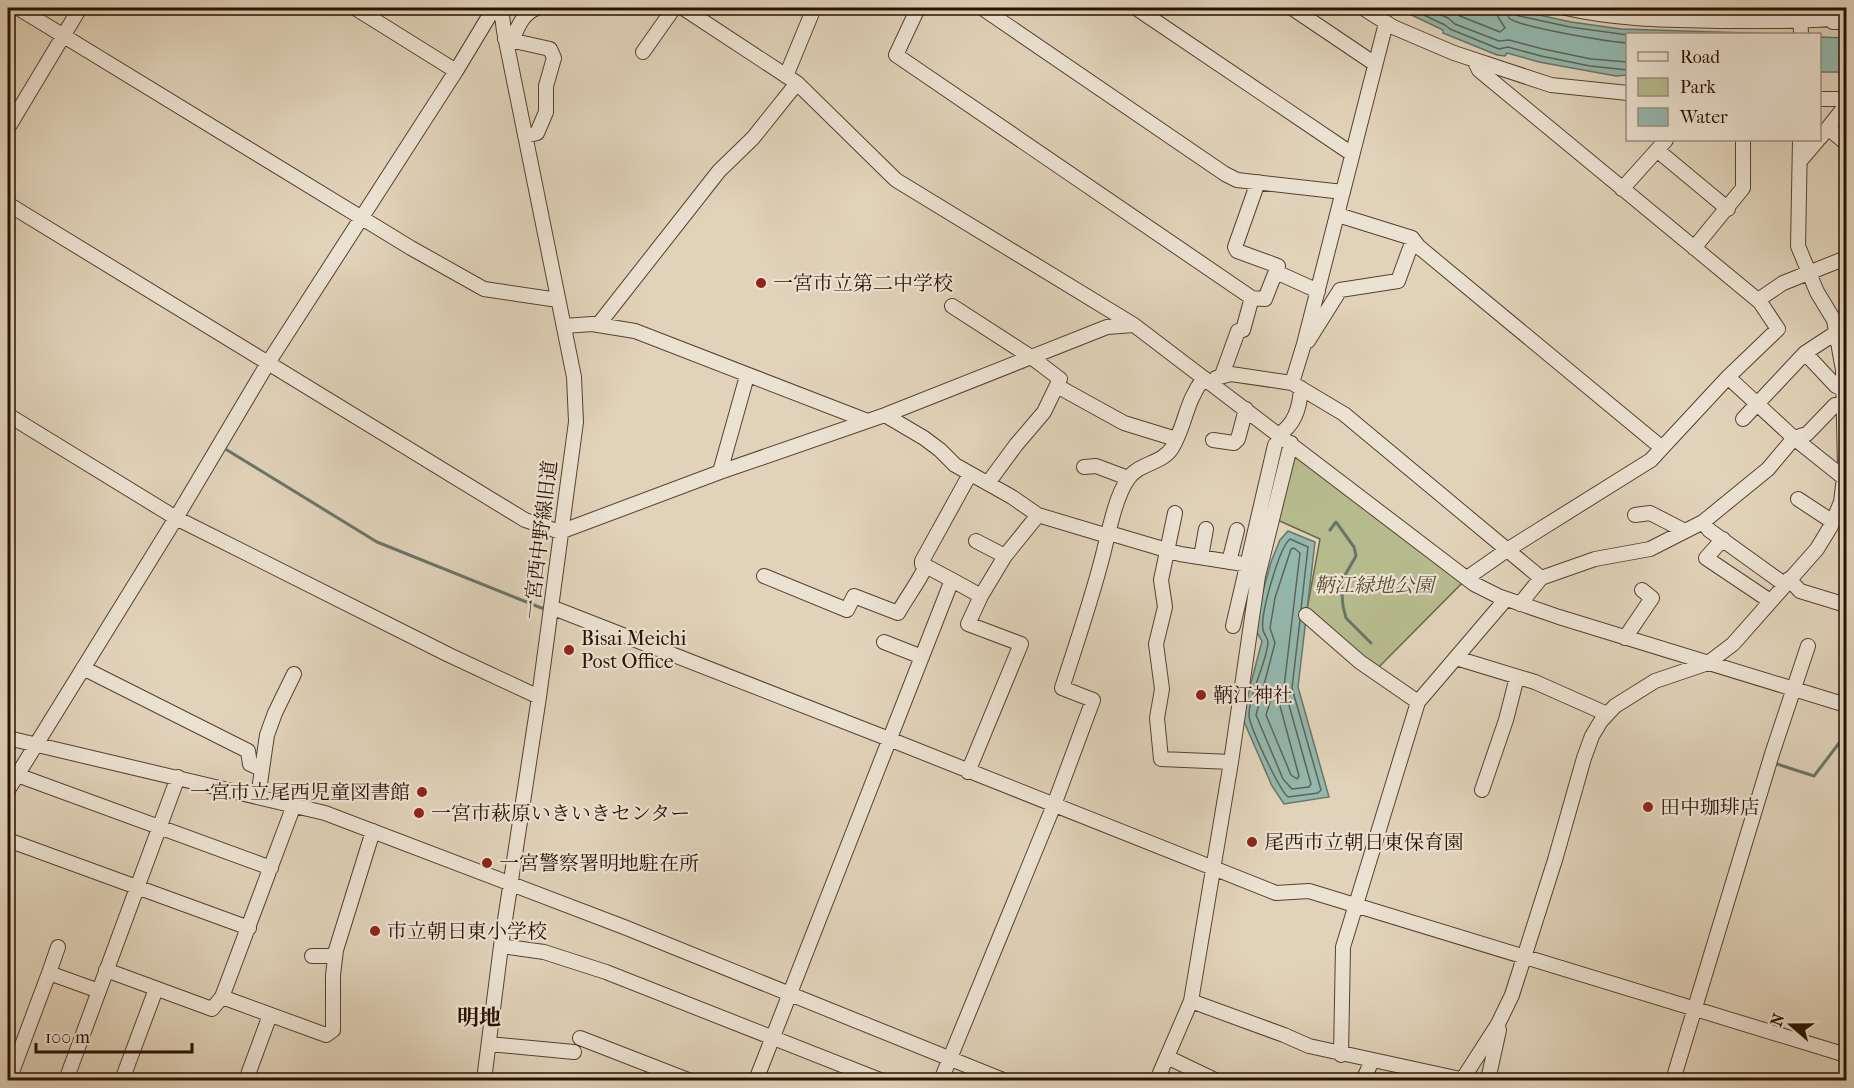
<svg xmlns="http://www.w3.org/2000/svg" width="1854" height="1088" viewBox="0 0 1854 1088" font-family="'IM FELL French Canon','Noto Serif JP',serif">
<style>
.green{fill:#b6bb8d;stroke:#6f6646;stroke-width:1.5}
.water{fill:#94b8ae;stroke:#697568;stroke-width:1.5}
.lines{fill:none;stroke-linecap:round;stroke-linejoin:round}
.shore{stroke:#5e6457;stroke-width:1.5}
.stream{stroke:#697568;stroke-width:3}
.minor-casing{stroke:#56412e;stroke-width:16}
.minor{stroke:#ece2d2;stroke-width:14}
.poi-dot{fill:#8f2418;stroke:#ece2d2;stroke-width:2}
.labels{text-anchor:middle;stroke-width:4.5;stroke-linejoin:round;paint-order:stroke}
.poi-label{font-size:20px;fill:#281000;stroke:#ece2d2;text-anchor:start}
.street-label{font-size:20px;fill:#281000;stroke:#ece2d2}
.park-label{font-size:20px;font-style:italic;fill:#5a4c31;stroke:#ece2d2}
.quarter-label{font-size:22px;font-weight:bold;fill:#281000;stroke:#ece2d2}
</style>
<rect width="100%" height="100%" fill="#e1d3ba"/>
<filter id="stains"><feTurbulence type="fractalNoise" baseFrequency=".00333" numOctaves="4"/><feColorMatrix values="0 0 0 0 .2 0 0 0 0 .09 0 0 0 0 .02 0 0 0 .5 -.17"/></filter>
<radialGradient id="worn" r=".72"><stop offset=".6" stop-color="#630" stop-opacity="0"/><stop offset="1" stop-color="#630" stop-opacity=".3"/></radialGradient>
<path class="green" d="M 1291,443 L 1467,578 L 1374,672 L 1306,615 L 1320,539 L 1273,518 Z"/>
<path class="water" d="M 1397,8 L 1507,8 L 1571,22 L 1621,29 L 1781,34 L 1628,34 L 1627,75 L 1616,76 L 1539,62 L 1507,53 L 1505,56 L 1497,55 L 1443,33 L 1443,30 Z
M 1820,37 L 1846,38 L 1846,72 L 1820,72 Z
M 1288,531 L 1315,542 L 1298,687 L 1329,797 L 1284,804 L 1272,786 L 1242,717 L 1262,641 L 1256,631 L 1262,595 L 1271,562 L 1280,540 Z"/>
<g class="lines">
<path class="shore" d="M 1409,8 L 1445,25 L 1450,29 L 1499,49 L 1508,47 L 1541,56 L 1590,66 L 1628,70
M 1425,8 L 1448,18 L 1455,24 L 1499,41 L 1509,40 L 1543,49 L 1591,59 L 1628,62
M 1447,8 L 1460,16 L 1500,32 L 1505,28 L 1498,17 L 1497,8
M 1506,8 L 1509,18 C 1518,27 1610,42 1628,43
M 1513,8 L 1514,13 L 1519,16 L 1570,27 L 1628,35
M 1294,548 L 1300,553 L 1284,687 L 1311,784 L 1309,787 L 1292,789 L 1283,779 L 1256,715 L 1275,643 L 1270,628 L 1275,598 L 1291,549 Z
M 1300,620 L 1292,688 L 1321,790 L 1318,793 L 1288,797 C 1280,791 1249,726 1249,715 C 1249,694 1266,664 1268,643 C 1268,637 1264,635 1263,630 C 1260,615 1279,548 1290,539 L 1308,547 L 1301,609
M 1273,693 L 1277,695 L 1299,776 L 1297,779 L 1291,775 L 1266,715 Z"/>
<path class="stream" d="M 227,450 L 377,542 L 544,609
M 1330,530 L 1336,522 L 1354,547 L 1356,556 L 1341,582 L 1343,606 L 1346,618 L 1371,643
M 1774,763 L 1814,776 L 1846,734"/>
<defs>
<path id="minor" d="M 18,8 L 411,248 L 484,289 L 558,300
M 355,8 L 456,71
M 683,8 L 797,83 L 896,180 L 1134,325 L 1474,584 L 1498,596 L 1559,617 L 1846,705
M 918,8 L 896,55 L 1249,296 L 1251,301 L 1243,330 L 1238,331 L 1222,375
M 982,8 L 1225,174 L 1237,180 L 1343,192
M 1136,8 L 1352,154
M 1292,8 L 1375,64
M 1363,8 L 1393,27 L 1454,53 L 1551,85 L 1628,93
M 1566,8 C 1617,20 1672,20 1724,21 C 1759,21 1795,22 1830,19 L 1833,22 L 1846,22
M 1800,8 L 1801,34
M 643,52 L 674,8
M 1474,60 L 1479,70 L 1760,302
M 786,76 L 814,8
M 1820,99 L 1846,99
M 8,128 L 80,8
M 1828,128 L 1846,143
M 525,136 L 537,133 L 546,112 L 546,86 L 554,58 L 550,49 L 505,39 L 514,36 C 519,24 524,13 537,8
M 1820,138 L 1846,105
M 1657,150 L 1728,209
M 1800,161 L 1818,140
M 1622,189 L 1666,140
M 8,204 L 525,520 L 560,532 L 720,472 L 885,415 L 1107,327 L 1134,325
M 1338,215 L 1412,238 L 1419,247 L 1662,448 L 1651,460 L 1507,550 L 1467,578
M 1694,248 L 1743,188 L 1743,140
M 1276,272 L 1318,291
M 1250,298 L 1265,299 L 1278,266 L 1237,251 L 1235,247 L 1258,182
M 952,306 L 1031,357 L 1060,379 L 1044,412 L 1016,445 L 988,483
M 598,325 L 719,171 L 753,138 L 797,83
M 564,326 L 592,324 L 635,331 L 865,420
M 1308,341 L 1340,290 L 1398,281 L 1413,240
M 1805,353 L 1836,386 L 1843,389
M 1216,378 L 1231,374 L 1292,383 L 1344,414 L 1541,578
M 1292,383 L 1304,344 L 1386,23
M 1057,386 L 1124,423 L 1176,439
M 8,415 L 176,518 L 449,655 L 539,697
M 885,415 L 924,438 L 940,450 L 955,465 L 1012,497 L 1038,515 L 1108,536
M 1743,419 L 1805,353 L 1846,326
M 1279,434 C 1295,425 1300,406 1301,388
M 1794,438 L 1844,478
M 1794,438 L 1807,434 L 1835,405 L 1842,404
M 1213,440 L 1234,443 L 1238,439 L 1246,409
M 1662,448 L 1728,377 L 1778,329 L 1760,302 L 1761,298 L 1783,283 L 1846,258
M 1084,467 L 1096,466 L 1128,478
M 720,472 L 747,376
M 1798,499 L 1833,522
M 1175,513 L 1161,580 L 1165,607 L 1156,644 L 1162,689 L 1157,718 L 1161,759 L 1231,762
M 1635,515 L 1650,513 L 1685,531
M 1703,522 L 1709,530 L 1784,584
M 1109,533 L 1180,554 L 1256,566
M 1723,539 L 1706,558 L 1770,601
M 976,541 L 1005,556
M 1201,557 L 1206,529
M 1229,562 L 1237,530
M 764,576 L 847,610 L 854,596 L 898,613 C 907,597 918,583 926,566
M 1789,579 L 1800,591 L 1846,605
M 952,580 L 922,564 L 922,561 L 970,474
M 1520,604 L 1541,578 L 1595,559 L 1650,549 L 1703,522 L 1768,469 L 1794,438 L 1728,377
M 551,607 L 889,739 L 1276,893 L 1309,891 L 1846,1055
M 1306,615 L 1360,662 L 1418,702
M 1233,626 L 1275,445
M 1625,638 L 1652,598 L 1642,590
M 884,642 L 922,657
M 1456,658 L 1535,682 L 1607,714
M 83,668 L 248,751 L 250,764 L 261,769
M 8,738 L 325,813 L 624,927 L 1003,1080
M 968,772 L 1021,644 L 968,624 L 981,596
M 17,775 L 271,868
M 8,790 L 176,518 L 268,363 L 456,71 L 494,8
M 1482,790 L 1506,720 L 1517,677
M 258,797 L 267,735 L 275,713 L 294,674
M 8,840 L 249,928
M 501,946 L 544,952 L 606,972 L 880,1080
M 312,956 L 335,956
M 106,970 L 212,1009 L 222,997 L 326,1035 L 333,1030 L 333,975 L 336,950 L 373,831
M 49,973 L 58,947
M 222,997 L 294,805
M 1191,1001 L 1284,1035 L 1309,1046 L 1465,1080
M 580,1038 L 688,1080
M 489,1044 L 574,1052
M 1341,1055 L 1343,947 L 1418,702 L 1506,599
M 1167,1057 L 1215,1080
M 9,1080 L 49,973 L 99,991
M 66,1080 L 178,777
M 122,1080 L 156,989
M 246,1080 L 270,1015
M 484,1080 L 501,946 L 539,697 L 576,422 L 574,377 L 504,31 L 501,8
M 756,1080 L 952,580 L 981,596 L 1005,556 L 1038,515
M 941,1080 L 1054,805 L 1093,700 L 1062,688 C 1075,648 1089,607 1100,566 C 1107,542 1114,498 1128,479 C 1138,463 1162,464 1172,448 C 1186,425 1185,402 1204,378
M 1157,1080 L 1191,1001 L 1231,762 L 1258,576 L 1291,443
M 1363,1080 L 1372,1061
M 1462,1080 L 1498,1024 L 1512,995 L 1555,860 L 1584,758 L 1592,736 L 1601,721 L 1615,706 L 1655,681 L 1708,663 L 1733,644 L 1817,549 L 1831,526 L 1841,502 L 1845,469 L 1843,370 L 1834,320 L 1817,292 L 1798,246 L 1800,140
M 1488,1080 L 1499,1030
M 1673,1080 L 1772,754 L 1808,646"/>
</defs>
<use href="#minor" class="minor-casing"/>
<use href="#minor" class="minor"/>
</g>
<g class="poi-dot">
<circle cx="761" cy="283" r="6"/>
<circle cx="569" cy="650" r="6"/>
<circle cx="1201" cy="695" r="6"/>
<circle cx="422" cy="792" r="6"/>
<circle cx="1648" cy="807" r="6"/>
<circle cx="419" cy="813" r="6"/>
<circle cx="1252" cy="842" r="6"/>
<circle cx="487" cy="863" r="6"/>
<circle cx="375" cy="931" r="6"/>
</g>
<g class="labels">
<g class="poi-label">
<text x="773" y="290">一宮市立第二中学校</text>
<text x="581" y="645">Bisai Meichi<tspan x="581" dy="23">Post Office</tspan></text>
<text x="1213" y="702">鞆江神社</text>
<text x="410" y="799" text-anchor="end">一宮市立尾西児童図書館</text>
<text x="1660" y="814">田中珈琲店</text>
<text x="431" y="820">一宮市萩原いきいきセンター</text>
<text x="1264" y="849">尾西市立朝日東保育園</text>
<text x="499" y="870">一宮警察署明地駐在所</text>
<text x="387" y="938">市立朝日東小学校</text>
</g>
<g class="street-label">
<text transform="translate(540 540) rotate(-83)" y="7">一宮西中野線旧道</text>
</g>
<g class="park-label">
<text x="1374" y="592">鞆江緑地公園</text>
</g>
<g class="quarter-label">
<text x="479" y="1025">明地</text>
</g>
</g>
<rect width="1854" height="1088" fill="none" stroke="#e1d3ba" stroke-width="30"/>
<rect x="9" y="9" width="1836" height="1070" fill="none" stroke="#281000" stroke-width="3"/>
<rect x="15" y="15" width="1824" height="1058" fill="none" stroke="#281000" stroke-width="1.5"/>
<rect x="1626" y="33" width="195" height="108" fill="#ece2d2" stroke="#9e8e7e" stroke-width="1.5"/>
<rect x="1638" y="52" width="30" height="9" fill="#ece2d2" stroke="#9e8e7e" stroke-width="1.5"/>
<text x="1680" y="63" font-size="18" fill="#281000">Road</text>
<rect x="1638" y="78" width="30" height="18" fill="#b6bb8d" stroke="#9e8e7e" stroke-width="1.5"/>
<text x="1680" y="93" font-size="18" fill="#281000">Park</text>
<rect x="1638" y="108" width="30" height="18" fill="#94b8ae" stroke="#9e8e7e" stroke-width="1.5"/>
<text x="1680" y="123" font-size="18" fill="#281000">Water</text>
<g transform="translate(1791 1025) rotate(290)" stroke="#ece2d2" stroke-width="4.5" paint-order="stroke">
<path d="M0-4.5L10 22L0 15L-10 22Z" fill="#281000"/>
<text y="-9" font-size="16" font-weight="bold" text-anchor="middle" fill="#281000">N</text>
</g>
<path d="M36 1043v9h156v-9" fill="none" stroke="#281000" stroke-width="3"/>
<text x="45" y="1043" font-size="18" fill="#281000" stroke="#ece2d2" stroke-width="4.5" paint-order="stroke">100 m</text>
<rect width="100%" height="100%" filter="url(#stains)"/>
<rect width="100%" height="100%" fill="url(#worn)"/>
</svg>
